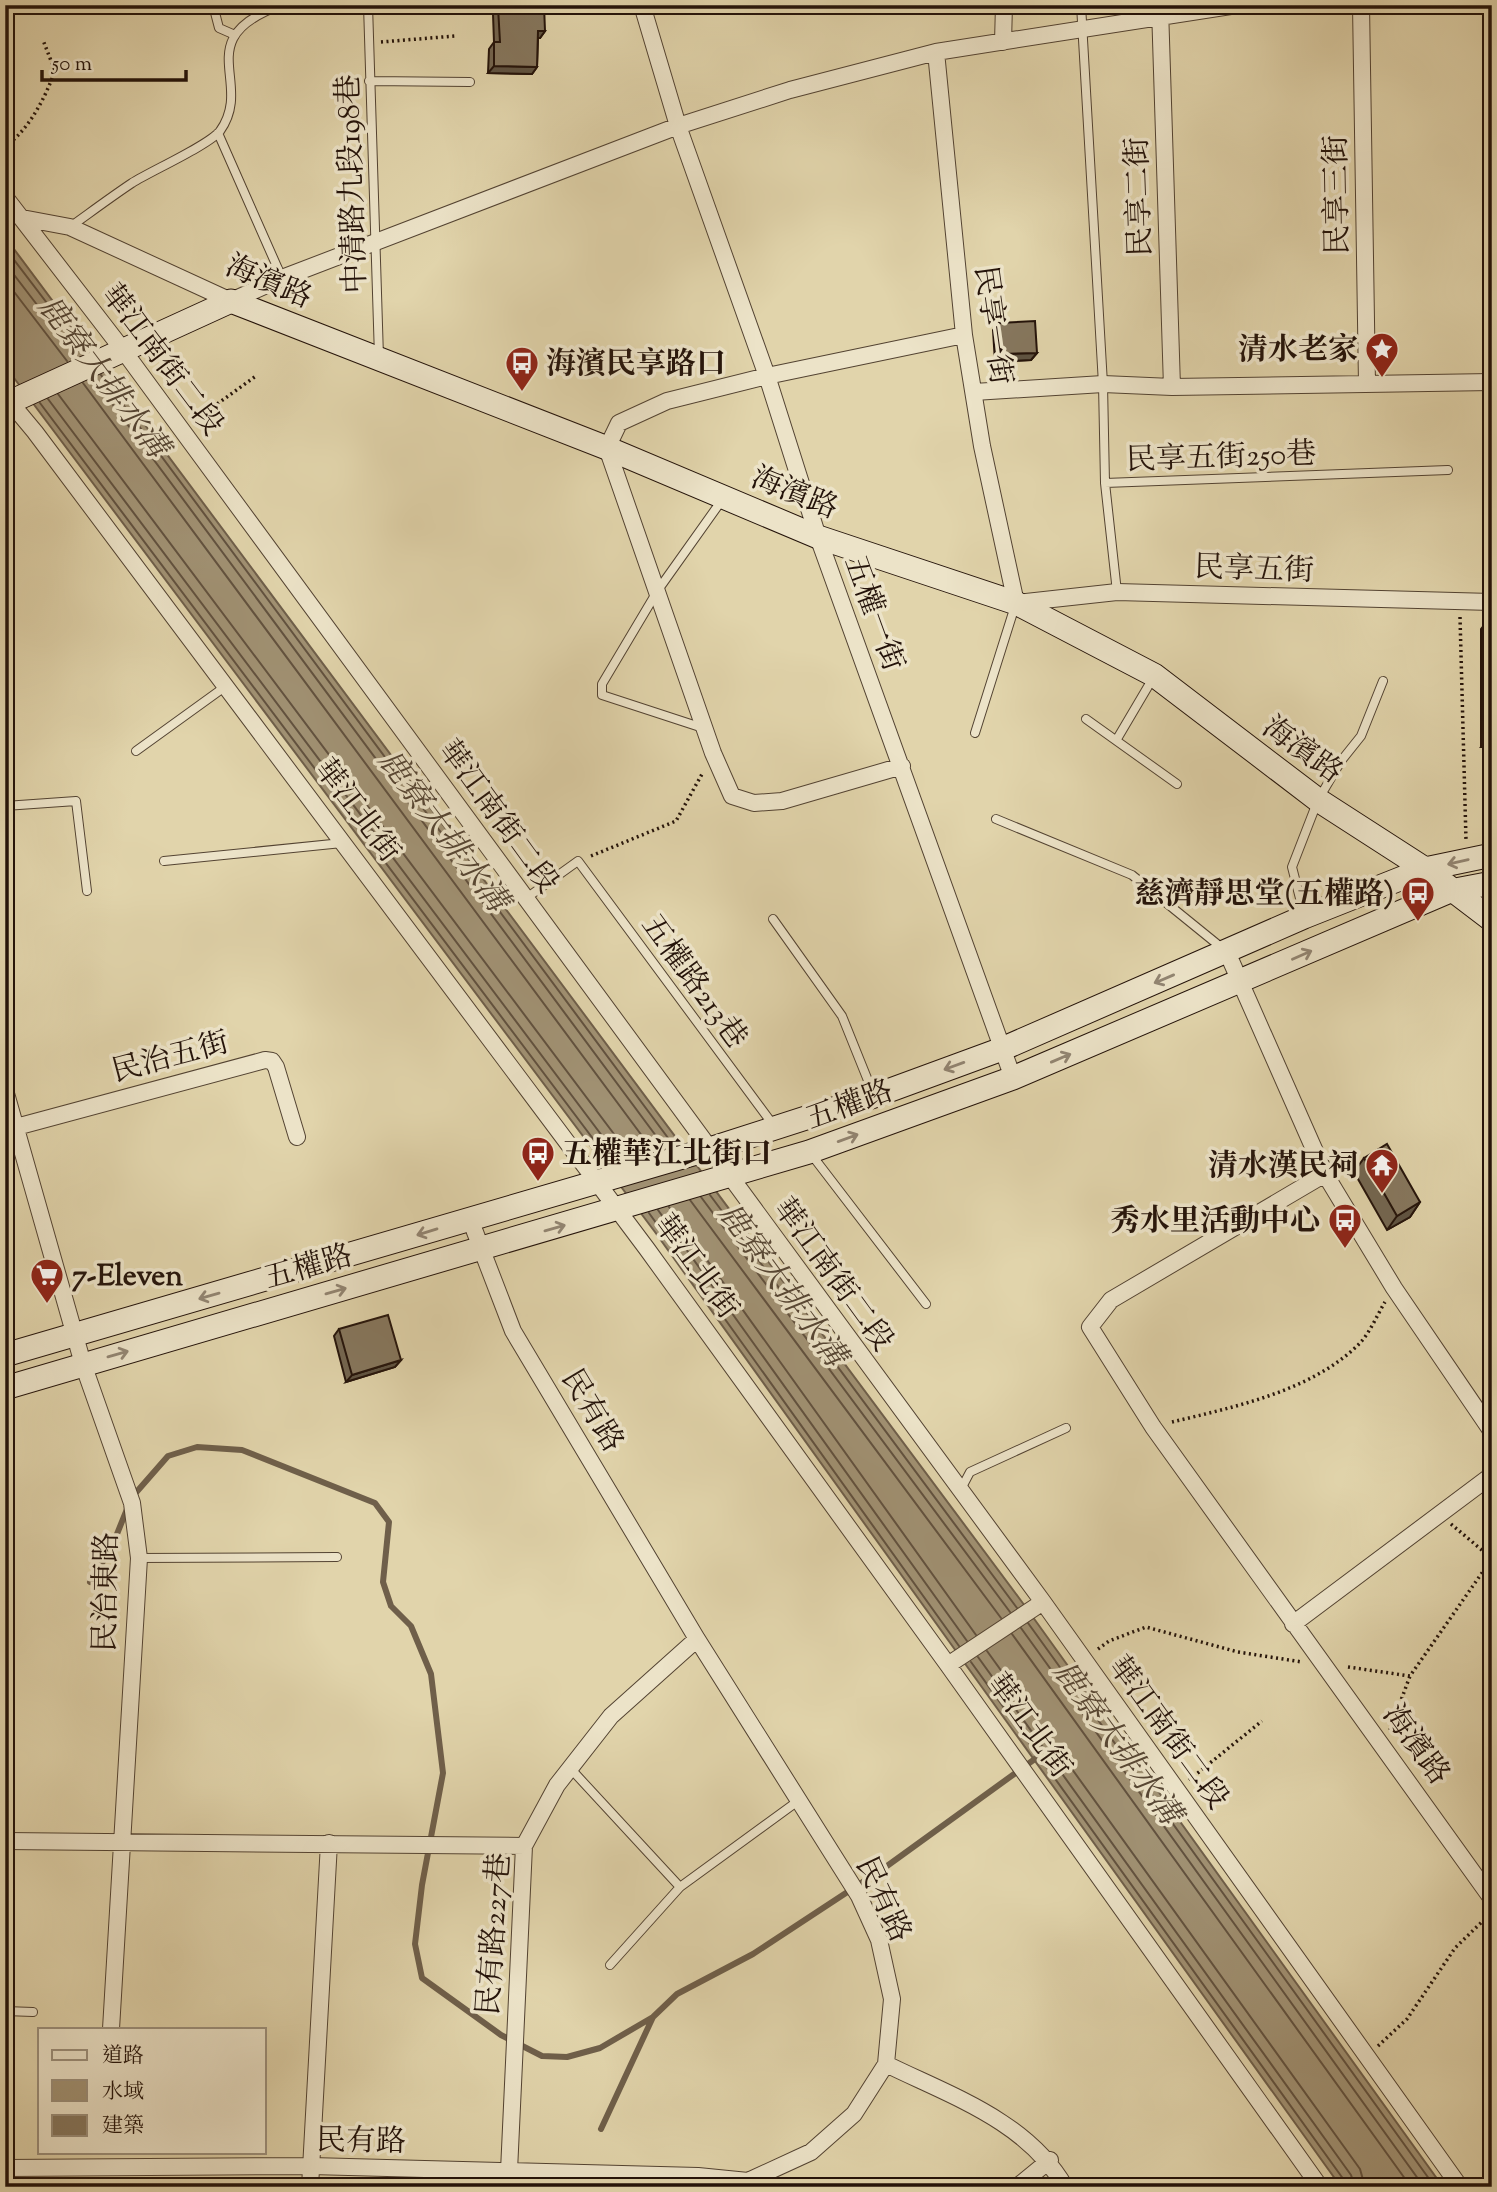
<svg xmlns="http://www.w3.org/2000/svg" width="1497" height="2192" viewBox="0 0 1497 2192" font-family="'Sorts Mill Goudy','Noto Serif TC',serif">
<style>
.water{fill:#a19274;stroke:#6f5f4a;stroke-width:2}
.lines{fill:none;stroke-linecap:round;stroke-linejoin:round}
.shore{stroke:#62523f;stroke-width:2}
.stream{stroke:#6f5f4a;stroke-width:6}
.lane-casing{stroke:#534332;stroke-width:10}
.street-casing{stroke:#534332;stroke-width:18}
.secondary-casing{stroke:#24130a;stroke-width:25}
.path{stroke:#24130a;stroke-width:3.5;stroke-dasharray:2 3.5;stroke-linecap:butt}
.lane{stroke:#ece3c8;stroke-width:8}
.street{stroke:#ece3c8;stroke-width:16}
.secondary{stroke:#ece3c8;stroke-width:23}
.wall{fill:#736651;stroke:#24130a;stroke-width:2}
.shaded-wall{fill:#5e5342;stroke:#24130a;stroke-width:2}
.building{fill:#86775e;stroke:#24130a;stroke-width:2}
.oneway{stroke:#928572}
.labels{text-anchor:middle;stroke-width:7;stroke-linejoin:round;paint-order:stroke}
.street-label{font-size:30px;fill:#24130a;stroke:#ece3c8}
.poi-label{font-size:30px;font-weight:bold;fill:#24130a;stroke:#ece3c8;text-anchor:end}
.water-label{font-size:32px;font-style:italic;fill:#564634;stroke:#ece3c8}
</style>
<rect width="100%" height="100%" fill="#e1d4ab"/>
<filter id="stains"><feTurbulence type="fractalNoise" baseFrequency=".00286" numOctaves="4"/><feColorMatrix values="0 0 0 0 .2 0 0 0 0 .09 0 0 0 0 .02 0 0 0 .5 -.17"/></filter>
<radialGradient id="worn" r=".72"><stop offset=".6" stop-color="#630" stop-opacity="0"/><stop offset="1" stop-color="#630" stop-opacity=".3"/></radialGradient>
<path class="water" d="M 5,237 L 1022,1602 L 1443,2187 L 1341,2187 L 655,1232 L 5,366 Z"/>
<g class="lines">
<path class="shore" d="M 5,248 L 85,353
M 5,263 L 77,357
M 5,280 L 67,361
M 101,375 L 674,1146
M 93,378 L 665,1148
M 83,383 L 654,1152
M 58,394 L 632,1158
M 48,399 L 621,1161
M 40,403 L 612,1164
M 710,1195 L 1017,1608
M 701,1197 L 1010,1612
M 690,1200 L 1001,1618
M 669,1207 L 976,1635
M 658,1210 L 967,1641
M 649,1213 L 959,1646
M 1028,1623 L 1435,2187
M 1021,1628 L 1424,2187
M 1012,1634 L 1411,2187
M 987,1651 L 1360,2169 L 1365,2187
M 978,1657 L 1351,2175 L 1355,2187
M 971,1662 L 1344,2180 L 1346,2187"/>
<path class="stream" d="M 133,1496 L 168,1456 L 197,1447 L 242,1450 L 375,1503 L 389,1522 L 383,1582 L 391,1606 L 411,1626 L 431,1674 L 443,1773 L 422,1885 L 415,1944 L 422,1978 L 501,2035 L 542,2056 L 567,2057 L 600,2048 L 653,2017 L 677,1994 L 753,1954 L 887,1866 L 1039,1756
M 90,1582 L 111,1549 L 127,1509
M 601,2129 L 653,2017"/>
<defs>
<path id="lane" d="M 213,5 L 219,28 L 235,35
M 368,5 L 379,357
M 1081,5 L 1103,384 L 1105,483 L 1117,592
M 369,81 L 470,82
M 218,133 L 282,278
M 70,227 C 91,212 111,197 132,183 C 151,171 209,145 220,131 C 255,82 188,39 281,5
M 1105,483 L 1448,470
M 1086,719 L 1177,784
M 703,728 L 602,695 L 602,684 L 658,590 L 722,500
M 975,733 L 1015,606
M 1117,739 L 1153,678
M 136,751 L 226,686
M 5,806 L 76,801 L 87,891
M 996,819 L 1132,875 L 1222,948
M 164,861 L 342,843
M 525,899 L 578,861 L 774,1126
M 1304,914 L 1292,867 L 1318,800 L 1341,761 L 1361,736 L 1383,681
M 773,919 L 842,1016 L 873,1093
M 811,1154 L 926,1304
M 960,1491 L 970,1472 L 1066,1428
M 139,1558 L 337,1557
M 1491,1558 L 1492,1559
M 570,1768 L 680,1887
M 610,1965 L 680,1887 L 798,1801
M 5,2011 L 33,2012"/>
<path id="street" d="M 642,5 L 678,126 L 767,376 L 818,537 L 1013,1078
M 1361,5 L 1367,384
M 1160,8 L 1172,387
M 1003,42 L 1004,5
M 936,52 L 964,335 L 982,446 L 1016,603 L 1117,592 L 1492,602
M 5,197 L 123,350 L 1043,1602 L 1460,2187
M 22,218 L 70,227 L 231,301 L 282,278 L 678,126 L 790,90 L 936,52 L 1237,5
M 974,392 L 1103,384 L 1172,387 L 1492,382
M 5,404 L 10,402 L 35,432 L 647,1249 L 948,1665 L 1320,2187
M 902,766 L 782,801 L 754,803 L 732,796 L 713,753 L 607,448 L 619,423 L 667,401 L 767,376 L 964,335
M 1227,952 L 1325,1174 L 1394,1288 L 1492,1432
M 5,1090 L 83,1364 L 132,1503 L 139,1558 L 111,2029
M 5,1130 L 265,1060 L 272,1061 L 276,1067 L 297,1137
M 1325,1174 L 1111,1300 L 1090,1327 L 1153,1427 L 1492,1899
M 1293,1624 L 1492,1475
M 948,1665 L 1043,1602
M 5,1841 L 524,1846
M 886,2064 C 951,2096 1027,2121 1065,2187
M 5,2168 L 311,2166 L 698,2176 L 748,2181 L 811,2152 L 854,2114 L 886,2064 L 892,1999 L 879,1940 L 859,1896 L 697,1639 L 513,1331 L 470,1219
M 509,2171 L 524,1846 L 557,1785 L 611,1716 L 697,1639
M 310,2187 L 329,1843
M 1017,2187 L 1050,2160"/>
<path id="secondary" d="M 5,395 L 10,402 L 231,301 L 607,448 L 818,537 L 1016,603 L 1154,675 L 1318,800 L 1425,869 L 1492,920
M 5,1355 L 710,1149 L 874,1096 L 1002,1049 L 1304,917 L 1425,869 L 1492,855
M 5,1388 L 809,1152 L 1013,1078 L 1450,891 L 1492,883"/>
</defs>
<use href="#lane" class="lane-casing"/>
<use href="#street" class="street-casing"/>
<use href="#secondary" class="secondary-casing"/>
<path class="path" d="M 381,42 L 455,36
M 5,147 C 30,128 44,100 55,71 L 43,40
M 195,420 L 256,376
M 1460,617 L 1466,840
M 591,856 L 676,821 L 702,774
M 1172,1422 C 1234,1407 1312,1391 1359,1344 C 1370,1333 1377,1315 1385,1302
M 1451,1524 L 1483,1551
M 1098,1649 L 1109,1641 L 1146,1627 L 1238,1652 L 1302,1662
M 1348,1667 L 1410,1676 L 1484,1570
M 1390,1730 L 1410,1676
M 1189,1780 L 1262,1721
M 1378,2046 L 1407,2019 L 1455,1948 L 1490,1914"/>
<use href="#lane" class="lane"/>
<use href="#street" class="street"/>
<use href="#secondary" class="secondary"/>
</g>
<path class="wall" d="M 498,7 L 545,31 L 540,38 L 538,38 L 537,67 L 532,74 L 488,73 L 489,49 L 494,42 L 493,14 Z
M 999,323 L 1037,353 L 1031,360 L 995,362 L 993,330 Z
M 1488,620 L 1492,747 L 1481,747 L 1481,629 Z
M 1364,1158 L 1420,1202 L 1410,1217 L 1387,1230 L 1354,1172 Z
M 339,1329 L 401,1360 L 395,1367 L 346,1382 L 334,1336 Z"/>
<path class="shaded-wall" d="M 538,31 L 545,31 L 540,38 L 533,38 Z
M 494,66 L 537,67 L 532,74 L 488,73 Z
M 1037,353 L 1031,360 L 995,362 L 1000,354 Z
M 1488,737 L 1492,737 L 1492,747 L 1481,747 Z
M 1420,1202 L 1410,1217 L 1387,1230 L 1397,1216 Z
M 401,1360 L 395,1367 L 346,1382 L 352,1375 Z"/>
<path class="building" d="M 544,5 L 545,31 L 538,31 L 537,67 L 494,66 L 494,42 L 500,42 L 498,7 Z
M 1035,321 L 1037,353 L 1000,354 L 999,323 Z
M 1488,620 L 1492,620 L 1492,737 L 1488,737 Z
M 1387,1144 L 1420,1202 L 1397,1216 L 1364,1158 Z
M 388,1315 L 401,1360 L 352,1375 L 339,1329 Z"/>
<defs><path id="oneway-shaft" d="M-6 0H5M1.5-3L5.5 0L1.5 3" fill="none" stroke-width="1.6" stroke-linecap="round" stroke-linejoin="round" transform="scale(1.75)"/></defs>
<g class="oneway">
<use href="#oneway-shaft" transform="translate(1458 862) rotate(167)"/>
<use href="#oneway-shaft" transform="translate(1302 955) rotate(-24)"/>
<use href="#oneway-shaft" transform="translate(1164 979) rotate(157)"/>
<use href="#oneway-shaft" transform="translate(1061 1058) rotate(-23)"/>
<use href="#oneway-shaft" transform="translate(954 1066) rotate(160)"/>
<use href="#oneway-shaft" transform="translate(848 1138) rotate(-20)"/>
<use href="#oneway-shaft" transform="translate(555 1228) rotate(-16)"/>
<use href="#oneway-shaft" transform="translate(427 1232) rotate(163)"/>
<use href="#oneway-shaft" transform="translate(336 1291) rotate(-16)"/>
<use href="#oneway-shaft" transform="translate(209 1296) rotate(164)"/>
<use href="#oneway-shaft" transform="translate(118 1354) rotate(-16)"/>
</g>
<defs>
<symbol id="sight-pin" viewBox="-11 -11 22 30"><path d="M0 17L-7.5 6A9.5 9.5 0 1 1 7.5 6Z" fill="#8f2418" stroke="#ece3c8"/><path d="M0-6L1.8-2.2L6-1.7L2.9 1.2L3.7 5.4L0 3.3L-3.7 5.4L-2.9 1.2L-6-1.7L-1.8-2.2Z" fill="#fff"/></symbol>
<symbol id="bus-pin" viewBox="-11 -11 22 30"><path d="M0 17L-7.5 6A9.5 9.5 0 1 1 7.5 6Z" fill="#8f2418" stroke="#ece3c8"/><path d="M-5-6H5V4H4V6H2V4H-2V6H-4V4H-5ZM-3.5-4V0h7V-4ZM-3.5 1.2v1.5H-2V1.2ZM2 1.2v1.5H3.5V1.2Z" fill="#fff"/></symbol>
<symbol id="temple-pin" viewBox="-11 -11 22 30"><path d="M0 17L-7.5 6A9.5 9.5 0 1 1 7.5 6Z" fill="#8f2418" stroke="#ece3c8"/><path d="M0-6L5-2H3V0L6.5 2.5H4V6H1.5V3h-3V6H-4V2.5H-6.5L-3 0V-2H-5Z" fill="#fff"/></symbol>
<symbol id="supermarket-pin" viewBox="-11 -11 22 30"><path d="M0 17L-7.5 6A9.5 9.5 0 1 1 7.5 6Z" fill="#8f2418" stroke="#ece3c8"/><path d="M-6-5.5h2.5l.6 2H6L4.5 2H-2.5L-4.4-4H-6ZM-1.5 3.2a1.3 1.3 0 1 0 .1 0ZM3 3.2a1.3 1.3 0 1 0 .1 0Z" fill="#fff"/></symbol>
</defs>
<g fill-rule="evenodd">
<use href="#sight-pin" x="1363" y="330" width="38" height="52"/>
<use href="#bus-pin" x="503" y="344" width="38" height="52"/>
<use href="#bus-pin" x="1399" y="874" width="38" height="52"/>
<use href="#bus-pin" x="519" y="1134" width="38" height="52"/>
<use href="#temple-pin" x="1363" y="1146" width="38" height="52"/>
<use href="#bus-pin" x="1326" y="1201" width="38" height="52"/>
<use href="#supermarket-pin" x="28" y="1256" width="38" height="52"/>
</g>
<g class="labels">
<g class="street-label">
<text transform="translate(351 184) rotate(-92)" y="10">中清路九段198巷</text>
<text transform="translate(1336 195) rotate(-91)" y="10">民享三街</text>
<text transform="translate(1138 197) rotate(-92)" y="10">民享二街</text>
<text transform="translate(269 281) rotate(23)" y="10">海濱路</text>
<text transform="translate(994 325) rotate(82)" y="10">民享一街</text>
<text transform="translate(163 359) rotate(53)" y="10">華江南街二段</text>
<text transform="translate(1221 456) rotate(-2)" y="10">民享五街250巷</text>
<text transform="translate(795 492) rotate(22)" y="10">海濱路</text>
<text transform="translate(1254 568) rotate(2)" y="10">民享五街</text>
<text transform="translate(875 613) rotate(70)" y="10">五權一街</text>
<text transform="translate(1303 749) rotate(36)" y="10">海濱路</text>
<text transform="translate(358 810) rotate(53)" y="10">華江北街</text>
<text transform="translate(499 816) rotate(54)" y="10">華江南街二段</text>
<text transform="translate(695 981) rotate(54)" y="10">五權路213巷</text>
<text transform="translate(170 1056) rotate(-15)" y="10">民治五街</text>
<text transform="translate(849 1104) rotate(-20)" y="10">五權路</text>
<text transform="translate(308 1266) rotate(-16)" y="10">五權路</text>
<text transform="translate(697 1266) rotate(54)" y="10">華江北街</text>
<text transform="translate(834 1274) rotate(54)" y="10">華江南街二段</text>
<text transform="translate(593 1410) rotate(59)" y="10">民有路</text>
<text transform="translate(105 1592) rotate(-89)" y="10">民治東路</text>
<text transform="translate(1030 1725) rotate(54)" y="10">華江北街</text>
<text transform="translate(1169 1732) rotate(54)" y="10">華江南街二段</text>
<text transform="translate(1417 1744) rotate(54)" y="10">海濱路</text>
<text transform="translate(884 1899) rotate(65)" y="10">民有路</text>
<text transform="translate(493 1934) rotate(-86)" y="10">民有路227巷</text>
<text transform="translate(361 2140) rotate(1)" y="10">民有路</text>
</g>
<g class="poi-label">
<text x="1358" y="359">清水老家</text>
<text x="546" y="373" text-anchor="start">海濱民享路口</text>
<text x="1394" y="903">慈濟靜思堂(五權路)</text>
<text x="562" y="1163" text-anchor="start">五權華江北街口</text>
<text x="1358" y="1175">清水漢民祠</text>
<text x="1320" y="1230">秀水里活動中心</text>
<text x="72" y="1285" text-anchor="start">7-Eleven</text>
</g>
<g class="water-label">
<text transform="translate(104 376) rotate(53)" y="11">鹿寮大排水溝</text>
<text transform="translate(444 830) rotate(53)" y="11">鹿寮大排水溝</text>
<text transform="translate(783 1284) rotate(54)" y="11">鹿寮大排水溝</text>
<text transform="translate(1118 1742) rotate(54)" y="11">鹿寮大排水溝</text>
</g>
</g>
<rect width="1497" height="2192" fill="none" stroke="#e1d4ab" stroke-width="28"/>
<rect x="7" y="7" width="1483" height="2178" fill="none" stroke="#24130a" stroke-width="3.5"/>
<rect x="14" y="14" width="1469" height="2164" fill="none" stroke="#24130a" stroke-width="2"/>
<rect x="38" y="2028" width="228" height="126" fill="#ece3c8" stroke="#9c907c" stroke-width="2"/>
<rect x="52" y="2050" width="35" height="10" fill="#ece3c8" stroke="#9c907c" stroke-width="2"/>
<text x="102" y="2062" font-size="21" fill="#24130a">道路</text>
<rect x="52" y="2080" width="35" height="21" fill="#a19274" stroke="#9c907c" stroke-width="2"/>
<text x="102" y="2098" font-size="21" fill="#24130a">水域</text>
<rect x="52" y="2115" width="35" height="21" fill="#86775e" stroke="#9c907c" stroke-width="2"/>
<text x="102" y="2132" font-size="21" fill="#24130a">建築</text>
<path d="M42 70v10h144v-10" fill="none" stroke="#24130a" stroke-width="3.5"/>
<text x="52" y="70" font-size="21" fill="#24130a" stroke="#ece3c8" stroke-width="5" paint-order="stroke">50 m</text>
<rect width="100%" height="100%" filter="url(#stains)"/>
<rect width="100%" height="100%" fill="url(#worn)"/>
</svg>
